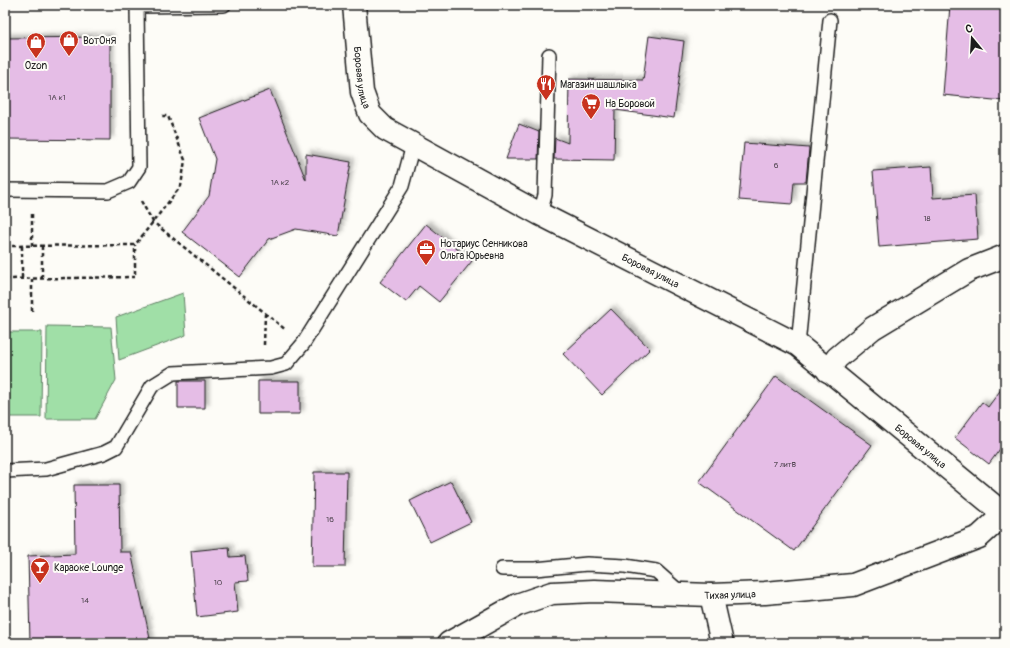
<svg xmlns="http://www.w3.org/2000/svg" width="1010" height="648" viewBox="0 0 1010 648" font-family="Pangolin,sans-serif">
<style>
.green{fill:#a0dfa7;stroke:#5e7e62}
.building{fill:#e5bde6;stroke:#1c1c1c;filter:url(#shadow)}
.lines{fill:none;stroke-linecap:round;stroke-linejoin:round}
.lane-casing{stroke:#1c1c1c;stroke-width:16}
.street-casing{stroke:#1c1c1c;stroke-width:25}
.path{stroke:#1c1c1c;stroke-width:2.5;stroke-dasharray:4 3;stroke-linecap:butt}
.lane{stroke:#fdfcf7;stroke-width:13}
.street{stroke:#fdfcf7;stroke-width:22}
.labels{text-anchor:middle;stroke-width:4;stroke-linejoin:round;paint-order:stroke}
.number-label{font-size:8px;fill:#4e444e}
.poi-label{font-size:10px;fill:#1c1c1c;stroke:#fdfcf7;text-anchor:start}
.street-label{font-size:10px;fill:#1c1c1c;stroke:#fdfcf7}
</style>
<defs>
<filter id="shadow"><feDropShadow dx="3.5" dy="-3.5" stdDeviation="2" flood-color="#0004"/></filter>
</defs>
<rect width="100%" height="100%" fill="#fdfcf7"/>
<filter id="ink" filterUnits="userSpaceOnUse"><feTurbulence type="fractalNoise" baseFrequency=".025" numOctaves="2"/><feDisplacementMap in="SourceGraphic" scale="8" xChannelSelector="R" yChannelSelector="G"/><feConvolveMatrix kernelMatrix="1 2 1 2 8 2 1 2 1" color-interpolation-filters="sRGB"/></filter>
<g filter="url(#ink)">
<path class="green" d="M 183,293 L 186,335 L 119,360 L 116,317 Z
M 47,326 L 111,327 L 116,380 L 95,419 L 46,419 Z
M 5,332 L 42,332 L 41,417 L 5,417 Z"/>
<path class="building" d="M 950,5 L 1005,5 L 1004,101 L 943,95 Z
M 649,36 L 684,41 L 674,118 L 615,110 L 614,160 L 554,159 L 555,138 L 568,143 L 569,79 L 643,80 Z
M 110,37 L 110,140 L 5,139 L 5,38 Z
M 270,90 L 306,180 L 306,154 L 351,162 L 338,236 L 296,229 L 269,239 L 240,277 L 182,232 L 209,196 L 215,159 L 199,118 Z
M 519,124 L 539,132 L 538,159 L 506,159 Z
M 744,143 L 809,148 L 806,182 L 794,182 L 792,204 L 739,200 Z
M 931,167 L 933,198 L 975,195 L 978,239 L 879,247 L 873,171 Z
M 426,224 L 472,261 L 439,302 L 419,286 L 406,302 L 380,282 Z
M 611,309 L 650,349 L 602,395 L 563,354 Z
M 776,376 L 872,445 L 794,551 L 699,482 Z
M 178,381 L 205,381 L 205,408 L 178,408 Z
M 258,381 L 300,381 L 300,414 L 258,414 Z
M 1005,384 L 1005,442 L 989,464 L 955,438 L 982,402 L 988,407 Z
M 314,472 L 347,472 L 345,567 L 312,567 Z
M 451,481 L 471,522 L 430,542 L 410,501 Z
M 74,485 L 119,485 L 120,552 L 131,552 L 151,643 L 30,643 L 28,556 L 75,554 Z
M 229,547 L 230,557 L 245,556 L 248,581 L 235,582 L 238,612 L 197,617 L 191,551 Z"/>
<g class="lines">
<defs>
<path id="lane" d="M 137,6 L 224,5
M 5,190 L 108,191 L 129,182 L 139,167 L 137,5
M 540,214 L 545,195 L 549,55
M 798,345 L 830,20
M 5,471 L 46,469 L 104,453 L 116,447 L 152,386 L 173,373 L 271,368 L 286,364 L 303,344 L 402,186 L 413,145
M 502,569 L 535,569 L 587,564 L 625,566 L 656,571 L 682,594"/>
<g id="street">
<path id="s1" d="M 354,5 L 362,92 L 370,114 L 385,129 L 540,214 L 798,345 L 1005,515"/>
<path d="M 828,371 L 837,358 L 873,328 L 969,270 L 1005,256"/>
<path d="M 711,595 L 722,643"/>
<path id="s2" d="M 449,643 L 517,605 L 552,593 L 594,591 L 711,595 L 765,593 L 853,585 L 979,537 L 1004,514"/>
</g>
</defs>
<use href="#lane" class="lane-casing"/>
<use href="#street" class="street-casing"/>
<path class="path" d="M 141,201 L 153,222 L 286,330
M 32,214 L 32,246
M 5,246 L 135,245 L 181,186 L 185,160 L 168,116 L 161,116
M 22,246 L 22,278
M 42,246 L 42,278
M 5,279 L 135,277 L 135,245
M 32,279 L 32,312
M 264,345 L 265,314"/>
<use href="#lane" class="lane"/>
<use href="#street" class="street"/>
</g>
</g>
<defs>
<symbol id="shop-pin" viewBox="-11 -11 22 30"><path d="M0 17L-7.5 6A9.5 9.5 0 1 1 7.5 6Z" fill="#c8321e" stroke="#fdfcf7"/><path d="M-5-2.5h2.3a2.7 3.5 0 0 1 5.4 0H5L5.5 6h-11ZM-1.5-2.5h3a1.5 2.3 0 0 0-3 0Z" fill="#fff"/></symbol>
<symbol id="restaurant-pin" viewBox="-11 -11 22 30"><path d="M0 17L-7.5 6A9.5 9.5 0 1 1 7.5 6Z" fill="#c8321e" stroke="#fdfcf7"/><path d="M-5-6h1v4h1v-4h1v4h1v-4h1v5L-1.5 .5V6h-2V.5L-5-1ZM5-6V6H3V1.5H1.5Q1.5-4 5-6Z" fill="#fff"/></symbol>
<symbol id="supermarket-pin" viewBox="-11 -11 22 30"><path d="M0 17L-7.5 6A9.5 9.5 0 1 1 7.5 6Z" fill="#c8321e" stroke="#fdfcf7"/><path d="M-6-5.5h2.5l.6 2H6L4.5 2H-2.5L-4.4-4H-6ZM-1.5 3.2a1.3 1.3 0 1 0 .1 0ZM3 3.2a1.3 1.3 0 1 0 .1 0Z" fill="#fff"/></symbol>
<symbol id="office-pin" viewBox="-11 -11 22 30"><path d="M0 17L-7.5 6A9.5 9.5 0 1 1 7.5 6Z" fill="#c8321e" stroke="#fdfcf7"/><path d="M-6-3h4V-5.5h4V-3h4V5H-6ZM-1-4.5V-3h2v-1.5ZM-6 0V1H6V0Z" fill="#fff"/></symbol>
<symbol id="bar-pin" viewBox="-11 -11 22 30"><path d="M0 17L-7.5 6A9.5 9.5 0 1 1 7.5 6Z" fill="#c8321e" stroke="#fdfcf7"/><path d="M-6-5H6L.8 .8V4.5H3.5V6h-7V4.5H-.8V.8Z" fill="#fff"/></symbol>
</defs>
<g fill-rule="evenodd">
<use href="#shop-pin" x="58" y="29" width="22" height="30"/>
<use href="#shop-pin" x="25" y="31" width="22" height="30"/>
<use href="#restaurant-pin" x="535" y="73" width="22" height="30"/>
<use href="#supermarket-pin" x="580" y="92" width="22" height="30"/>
<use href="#office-pin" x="415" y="238" width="22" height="30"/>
<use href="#bar-pin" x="29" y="556" width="22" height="30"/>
</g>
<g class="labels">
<g class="number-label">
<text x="57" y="100">1А к1</text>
<text x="776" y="168">6</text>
<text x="280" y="185">1А к2</text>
<text x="927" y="221">18</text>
<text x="785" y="467">7 литВ</text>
<text x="330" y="522">16</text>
<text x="218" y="585">10</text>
<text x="85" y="603">14</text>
</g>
<g class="poi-label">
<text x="83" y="44">ВотОнЯ</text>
<text x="36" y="69" text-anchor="middle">Ozon</text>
<text x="560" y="88">Магазин шашлыка</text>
<text x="605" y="107">На Боровой</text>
<text x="440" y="247">Нотариус Сенникова<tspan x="440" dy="12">Ольга Юрьевна</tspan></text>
<text x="54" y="571">Караоке Lounge</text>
</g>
<g class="street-label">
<text dy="4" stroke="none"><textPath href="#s1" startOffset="73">Боровая улица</textPath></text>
<text dy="4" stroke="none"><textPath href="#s1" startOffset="433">Боровая улица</textPath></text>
<text dy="4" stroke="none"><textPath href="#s1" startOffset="757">Боровая улица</textPath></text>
<text dy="4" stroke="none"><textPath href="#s2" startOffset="293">Тихая улица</textPath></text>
</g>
</g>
<rect width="1010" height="648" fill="none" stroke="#fdfcf7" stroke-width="20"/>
<rect x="10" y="10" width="990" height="628" fill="none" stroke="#1c1c1c" stroke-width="1.5" filter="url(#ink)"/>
<g transform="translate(972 38) rotate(342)" stroke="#fdfcf7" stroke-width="3" paint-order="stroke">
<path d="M0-3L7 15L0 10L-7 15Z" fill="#1c1c1c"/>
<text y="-6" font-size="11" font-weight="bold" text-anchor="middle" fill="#1c1c1c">С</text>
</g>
</svg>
